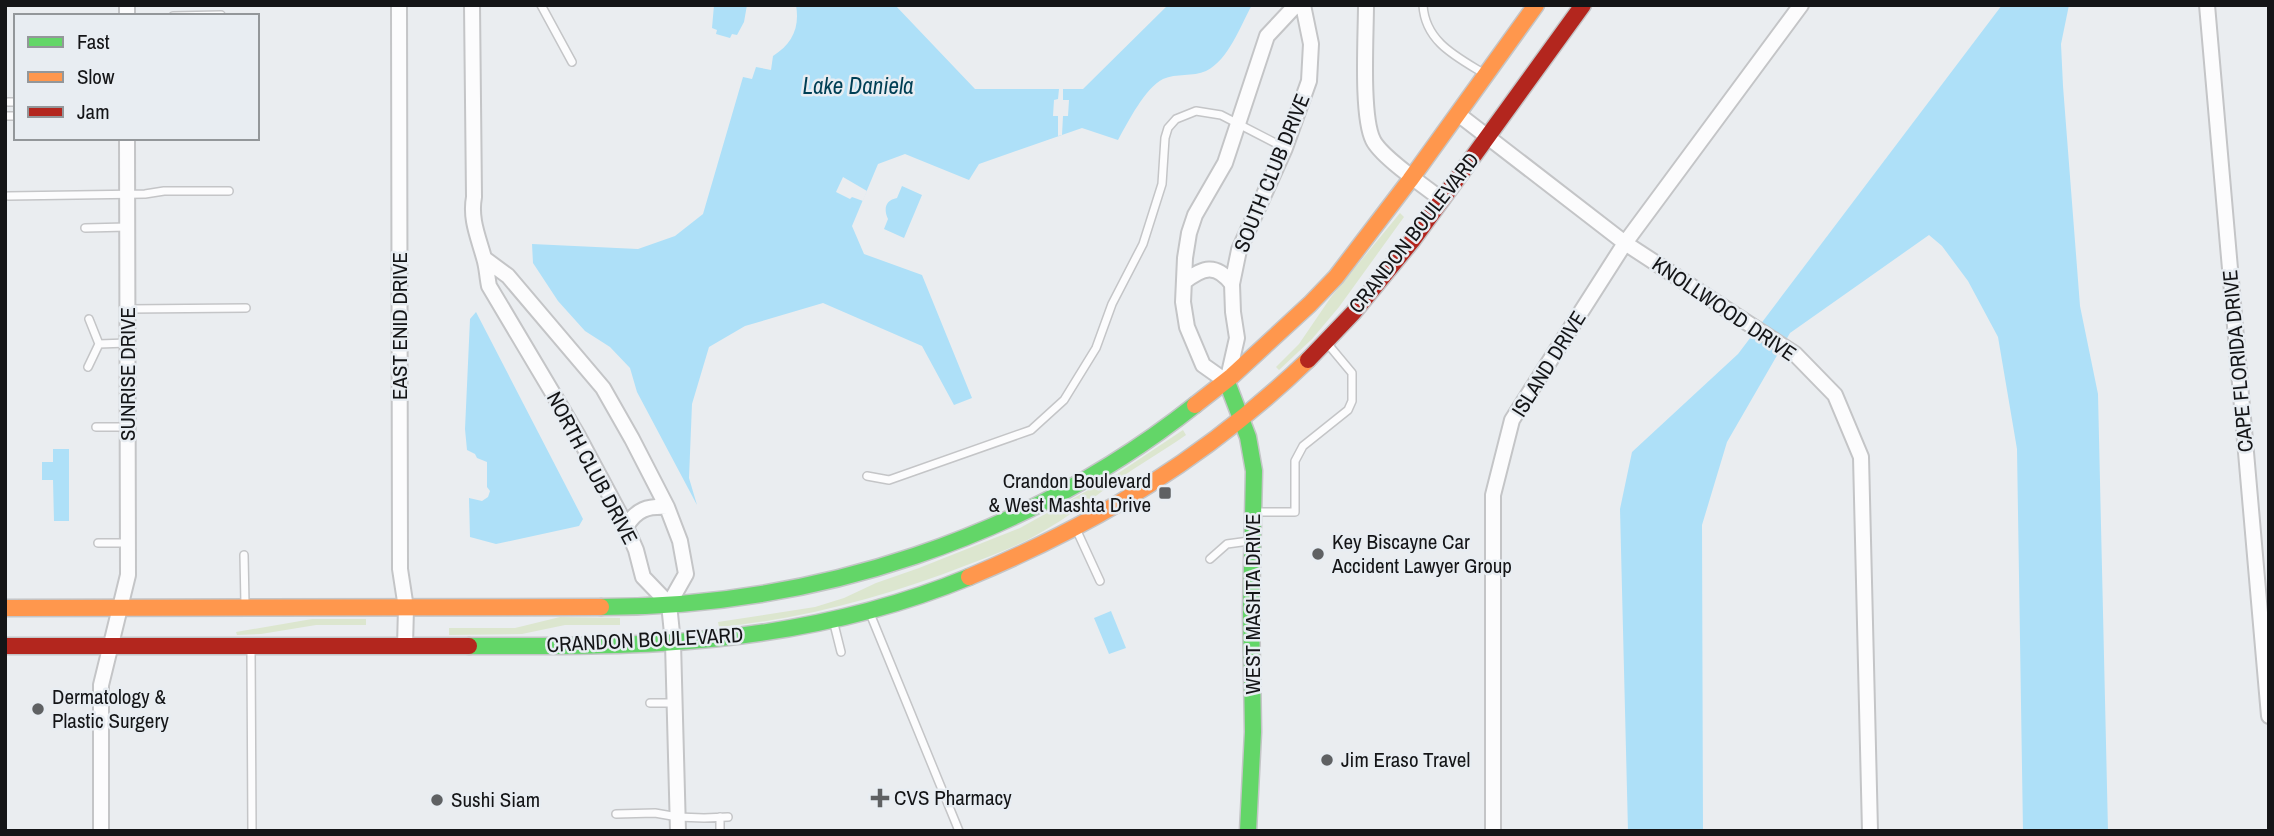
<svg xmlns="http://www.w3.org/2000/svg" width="2274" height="836" viewBox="0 0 2274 836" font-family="'Archivo Narrow',sans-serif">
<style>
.green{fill:#dce6cf}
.water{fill:#aee0f8}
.pier{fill:#eaedf0}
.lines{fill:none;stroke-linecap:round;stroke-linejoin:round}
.lane-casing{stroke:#c4c5c7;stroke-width:10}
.street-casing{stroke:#c4c5c7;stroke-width:18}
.fast-casing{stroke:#c4c5c7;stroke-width:19}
.slow-casing{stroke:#c4c5c7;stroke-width:19}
.jam-casing{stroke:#c4c5c7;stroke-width:19}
.lane{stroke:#fcfcfd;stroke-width:7}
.street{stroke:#fcfcfd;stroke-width:14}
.fast{stroke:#63d668;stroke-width:16}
.slow{stroke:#ff974d;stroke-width:16}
.jam{stroke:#b3261e;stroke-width:16}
.poi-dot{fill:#5f6163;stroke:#e8edf2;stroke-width:2.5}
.labels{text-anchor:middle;stroke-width:5;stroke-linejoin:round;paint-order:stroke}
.street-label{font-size:21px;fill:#141517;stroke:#e8edf2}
.poi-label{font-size:21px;fill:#141517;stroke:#e8edf2;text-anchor:start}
.water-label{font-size:23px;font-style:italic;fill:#003f55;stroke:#e8edf2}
</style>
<rect width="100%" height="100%" fill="#eaedf0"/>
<path class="green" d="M 1400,213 L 1404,217 L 1339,307 L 1312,339 L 1279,370 L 1276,367 L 1299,344 L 1331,297 Z
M 1183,430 L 1186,435 C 1163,451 1138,465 1115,482 C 1090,500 1067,518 1040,533 C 1018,546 991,556 967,565 C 887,596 804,619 719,627 L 718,622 L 815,607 L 844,598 L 876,583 L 919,568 L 1020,528 L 1117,474 Z
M 560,617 L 620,618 L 620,625 L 565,625 L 522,634 L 449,635 L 449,628 L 515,628 Z
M 312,619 L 366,619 L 366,625 L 316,625 L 261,634 L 237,635 L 236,632 Z"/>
<path class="water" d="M 714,5 L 747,5 L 744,22 L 737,35 L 732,34 L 730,38 L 716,34 L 717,30 L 712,28 Z
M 796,5 L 895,5 L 975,89 L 1083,89 L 1168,5 L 1252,5 C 1240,26 1229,60 1206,71 C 1193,77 1176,73 1163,79 C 1145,88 1128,122 1118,140 L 1082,128 L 979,164 L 969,180 L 905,154 L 878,164 L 852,226 L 864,254 L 922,275 L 972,398 L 954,405 L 922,346 L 823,303 L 745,326 L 709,347 L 692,404 L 689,478 L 697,505 L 637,392 L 630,368 L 610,347 L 585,331 L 558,301 L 533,263 L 532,244 L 638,249 L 675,236 L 703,214 L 743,77 L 752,79 L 756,67 L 771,70 L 773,56 C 792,44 800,28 796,5 Z
M 2002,5 L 2069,5 L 2061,44 L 2063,86 L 2080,306 L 2098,394 L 2108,831 L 2023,831 L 2017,449 L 1998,337 L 1968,281 L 1942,246 L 1929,235 L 1790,333 L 1727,442 L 1702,525 L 1703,831 L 1628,831 L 1620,509 L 1632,452 L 1738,354 Z
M 902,186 L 922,195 L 904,238 L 884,229 L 888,219 C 883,208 886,200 897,198 Z
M 476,312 L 583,519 L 579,526 L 496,544 L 470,537 L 469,498 L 482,501 L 488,497 L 490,491 L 487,487 L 487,462 L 477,458 L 475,454 L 467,450 L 465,429 L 470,319 Z
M 53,449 L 69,449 L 69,521 L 54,521 L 53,480 L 42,480 L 42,462 L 53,462 Z
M 1111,611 L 1126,648 L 1109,654 L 1094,618 Z"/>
<path class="pier" d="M 1059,89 L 1063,89 L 1063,100 L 1069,100 L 1068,116 L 1063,116 L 1062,135 L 1058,136 L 1058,116 L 1053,116 L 1054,100 L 1058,99 Z
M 843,177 L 867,191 L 863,201 L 852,197 L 850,199 L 836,192 Z"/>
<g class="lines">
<defs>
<path id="lane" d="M 541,5 L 572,62
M 1423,5 C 1425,41 1455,56 1483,73
M 173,16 L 221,15
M 8,102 L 16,102
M 7,116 L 16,116
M 8,196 L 145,194 L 164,191 L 229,191
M 85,228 L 127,227
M 128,309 L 246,308
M 89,319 L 99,344 L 127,343
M 88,367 L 99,344
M 96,427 L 127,427
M 867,476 L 889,480 L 1031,430 L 1064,400 L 1096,348 L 1112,304 L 1143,244 L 1162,184 L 1165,138 L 1168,128 L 1176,119 L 1196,111 L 1221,115 L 1285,148
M 1254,512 L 1295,512 L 1295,461 L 1303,446 L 1348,410 L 1352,401 L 1352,373 L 1327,343
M 1077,531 L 1100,581
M 98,543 L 128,543
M 244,555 L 245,604
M 1210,559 L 1227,544 L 1249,541
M 869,611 L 959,831
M 833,620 L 841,652
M 251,649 L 252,831
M 650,703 L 675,703
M 616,814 L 655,813 L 678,817 L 704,818 L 728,817
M 720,817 L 720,831"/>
<path id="street" d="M 127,5 L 127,16
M 399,5 L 400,569 L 406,608 L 405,646
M 472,5 L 474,197 C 470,219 478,236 484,258 C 487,267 487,277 489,286 L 577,434 L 623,520 L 636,550 L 643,577 L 669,604
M 1296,5 L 1267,36 L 1225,163 L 1195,215 L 1189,233 L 1185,258 L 1183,302 L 1187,327 L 1203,365 L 1227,382 L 1237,338 L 1233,312 L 1232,284 L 1239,250 L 1285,148 L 1309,81 L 1311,44 L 1303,5
M 1366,5 C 1366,35 1361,116 1373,140 C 1381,157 1426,187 1442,200
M 2207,5 L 2269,716
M 1458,114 L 1625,243 L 1795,354 L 1835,395 L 1861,457 L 1870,831
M 485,259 L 508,276 L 603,388 L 632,439 L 667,507 L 680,541 L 686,574 L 669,604
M 1184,282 C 1203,267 1216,263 1232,284
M 626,527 C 636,509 648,506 667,507
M 669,604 L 673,643 L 678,831
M 101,831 L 101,685 L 128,575 L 127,138
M 1493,831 L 1493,495 L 1512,420 L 1625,243 L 1801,5"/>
<path id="fast" d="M 1227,382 L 1248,437 L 1254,471 L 1251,611 L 1253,732 L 1248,831
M 601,607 C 814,607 1027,538 1195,405
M 469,646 C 533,646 597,647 661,643 C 765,637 872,617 969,577"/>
<path id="slow" d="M 1195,405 L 1232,376 L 1310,304 L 1336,277 L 1410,180 L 1536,5
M 969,577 C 1098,523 1206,458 1308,360
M 5,608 L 601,607"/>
<path id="jam" d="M 1308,360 L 1353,313 L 1412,241 L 1583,5
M 5,646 L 469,646"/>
</defs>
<use href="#lane" class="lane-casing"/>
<use href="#street" class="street-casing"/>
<use href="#fast" class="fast-casing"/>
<use href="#slow" class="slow-casing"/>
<use href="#jam" class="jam-casing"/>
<use href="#lane" class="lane"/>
<use href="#street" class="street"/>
<use href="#fast" class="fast"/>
<use href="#slow" class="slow"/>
<use href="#jam" class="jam"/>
</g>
<g class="poi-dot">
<rect x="1158" y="486" width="14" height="14" rx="3.5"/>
<circle cx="1318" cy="554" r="7"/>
<circle cx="38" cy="709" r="7"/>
<circle cx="1327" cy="760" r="7"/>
<path d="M876.5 787.5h7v7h7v7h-7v7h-7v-7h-7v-7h7z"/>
<circle cx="437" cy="800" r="7"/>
</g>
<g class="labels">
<g class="street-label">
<text transform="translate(1272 173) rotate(-68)" y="7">SOUTH CLUB DRIVE</text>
<text transform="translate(1414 233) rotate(-52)" y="7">CRANDON BOULEVARD</text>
<text transform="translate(1724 309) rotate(34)" y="7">KNOLLWOOD DRIVE</text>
<text transform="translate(400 326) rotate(-90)" y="7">EAST ENID DRIVE</text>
<text transform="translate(2238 361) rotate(-95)" y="7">CAPE FLORIDA DRIVE</text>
<text transform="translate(1549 364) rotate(-58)" y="7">ISLAND DRIVE</text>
<text transform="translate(128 374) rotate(-90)" y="7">SUNRISE DRIVE</text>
<text transform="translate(592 468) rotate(62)" y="7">NORTH CLUB DRIVE</text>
<text transform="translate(1253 604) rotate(-90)" y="7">WEST MASHTA DRIVE</text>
<text transform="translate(645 640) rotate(-3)" y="7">CRANDON BOULEVARD</text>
</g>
<g class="poi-label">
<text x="1151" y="488" text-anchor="end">Crandon Boulevard<tspan x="1151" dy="24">&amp; West Mashta Drive</tspan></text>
<text x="1332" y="549">Key Biscayne Car<tspan x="1332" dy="24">Accident Lawyer Group</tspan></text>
<text x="52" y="704">Dermatology &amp;<tspan x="52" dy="24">Plastic Surgery</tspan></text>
<text x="1341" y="767">Jim Eraso Travel</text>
<text x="894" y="805">CVS Pharmacy</text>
<text x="451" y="807">Sushi Siam</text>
</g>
<g class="water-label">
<text x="858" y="94">Lake Daniela</text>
</g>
</g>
<rect width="2274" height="836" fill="none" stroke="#141517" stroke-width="14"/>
<rect x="14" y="14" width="245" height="126" fill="#e8edf2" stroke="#93979a" stroke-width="2"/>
<rect x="28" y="37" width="35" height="10" fill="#63d668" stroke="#93979a" stroke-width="2"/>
<text x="77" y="49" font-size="21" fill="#141517">Fast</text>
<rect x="28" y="72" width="35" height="10" fill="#ff974d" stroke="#93979a" stroke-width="2"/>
<text x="77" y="84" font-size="21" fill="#141517">Slow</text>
<rect x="28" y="107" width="35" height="10" fill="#b3261e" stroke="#93979a" stroke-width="2"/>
<text x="77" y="119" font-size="21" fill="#141517">Jam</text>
</svg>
